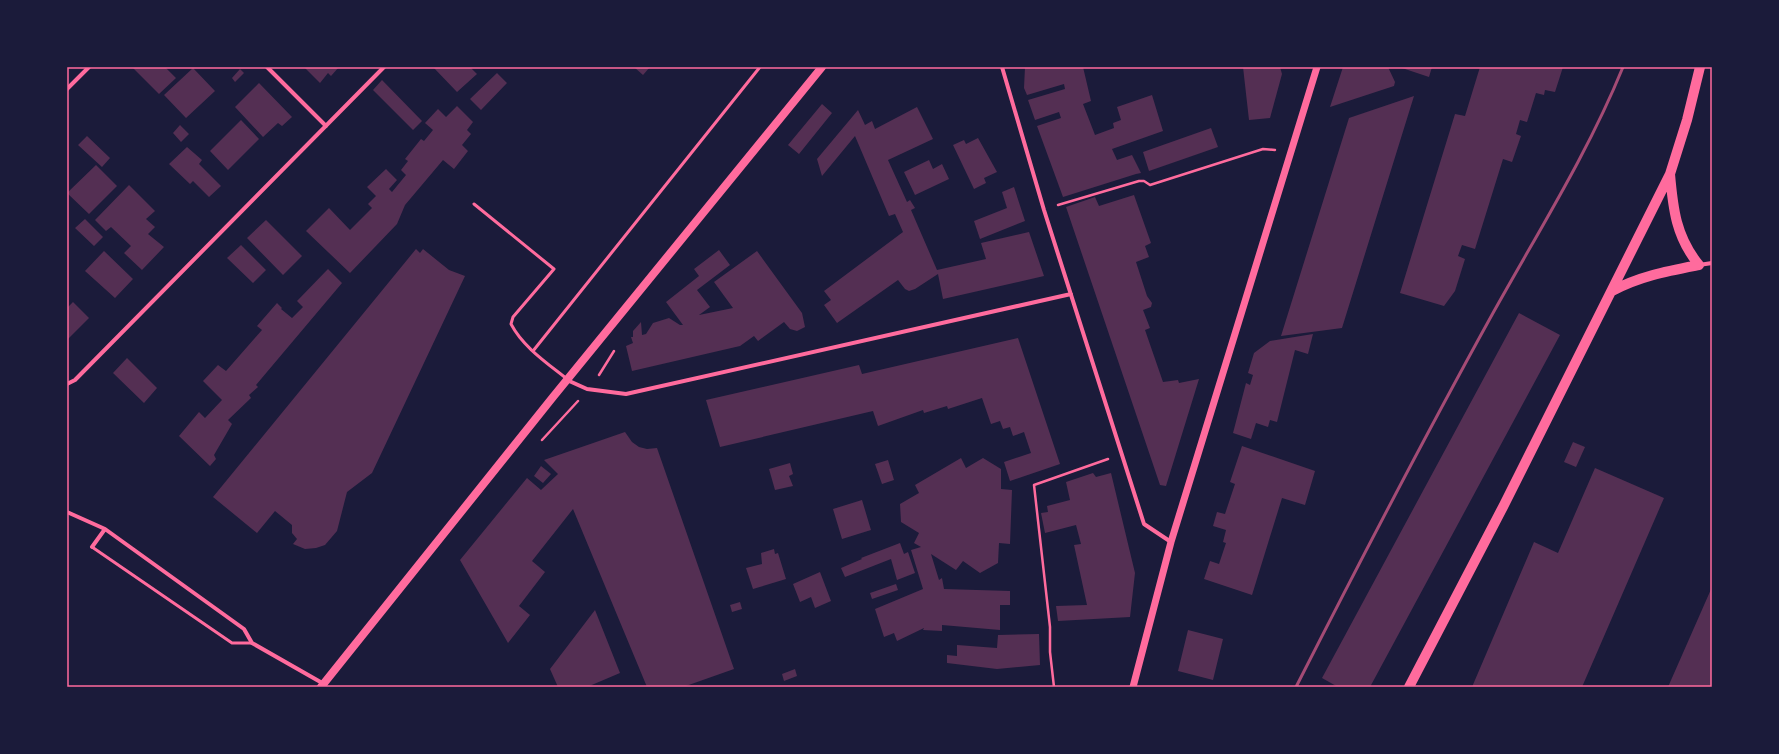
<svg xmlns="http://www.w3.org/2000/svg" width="1779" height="754" viewBox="0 0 1779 754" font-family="Montserrat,sans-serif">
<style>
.building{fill:#542f53}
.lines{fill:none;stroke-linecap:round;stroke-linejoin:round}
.path{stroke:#ff6b9d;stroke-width:2.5}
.service{stroke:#ff6b9d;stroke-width:3}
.minor{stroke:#ff6b9d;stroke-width:4}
.tertiary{stroke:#ff6b9d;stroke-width:7}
.secondary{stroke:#ff6b9d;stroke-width:8}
.primary{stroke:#ff6b9d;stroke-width:10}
.rail{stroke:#a44b75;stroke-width:3}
.neatline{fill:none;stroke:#ff6b9d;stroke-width:1.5}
</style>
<rect width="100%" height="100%" fill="#1b1b3a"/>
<path class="building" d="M 132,67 L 165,67 L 176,78 L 159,94 Z
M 304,67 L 339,67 L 331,76 L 328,73 L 320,83 Z
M 433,67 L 470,67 L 477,74 L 457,92 Z
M 634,67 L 650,67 L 643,75 Z
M 1025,67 L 1083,67 L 1091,101 L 1083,104 L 1095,135 L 1114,128 L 1113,123 L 1121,120 L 1117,107 L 1152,95 L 1163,131 L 1112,149 L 1117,160 L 1132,155 L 1141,173 L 1136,174 L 1063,197 L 1037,126 L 1061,118 L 1059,112 L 1035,120 L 1028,100 L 1065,89 L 1064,84 L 1027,95 L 1024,88 Z
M 1243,67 L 1280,67 L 1282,74 L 1270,118 L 1249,120 Z
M 1343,67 L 1388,67 L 1395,82 L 1394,86 L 1330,107 Z
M 1399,67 L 1432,67 L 1429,77 Z
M 1480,67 L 1563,67 L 1555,92 L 1545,90 L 1544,95 L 1536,93 L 1527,122 L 1520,120 L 1516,134 L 1521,136 L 1512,162 L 1503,159 L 1475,249 L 1462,245 L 1458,256 L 1465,259 L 1455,291 L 1444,306 L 1400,293 L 1455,114 L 1465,116 Z
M 193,68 L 215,91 L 186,118 L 164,95 Z
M 240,69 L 244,73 L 235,82 L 232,78 Z
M 497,73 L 507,83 L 481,110 L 470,99 Z
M 382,80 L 422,121 L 413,130 L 373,90 Z
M 259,83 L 292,117 L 282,126 L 278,123 L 263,137 L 235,107 Z
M 1414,96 L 1342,328 L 1281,336 L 1349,118 Z
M 822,104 L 832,113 L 799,154 L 788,145 Z
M 457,106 L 473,122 L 467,130 L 471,134 L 462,145 L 468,151 L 454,169 L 443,160 L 405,205 L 397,224 L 350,273 L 306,231 L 329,208 L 350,230 L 372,208 L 368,204 L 376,196 L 367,187 L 386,169 L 397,180 L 389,189 L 392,192 L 406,175 L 401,170 L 408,161 L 405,159 L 421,139 L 424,141 L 433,130 L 425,123 L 438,109 L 446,117 Z
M 917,107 L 933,139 L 888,160 L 907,202 L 910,200 L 915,208 L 911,210 L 937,270 L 986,259 L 981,243 L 1029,232 L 1044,276 L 943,299 L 938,274 L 915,289 L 909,291 L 905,289 L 898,280 L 837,323 L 824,305 L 831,300 L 824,291 L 903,232 L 895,214 L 889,216 L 855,136 L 822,176 L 817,159 L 858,110 L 865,125 L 872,121 L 875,129 Z
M 241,120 L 259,139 L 228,170 L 210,151 Z
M 180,125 L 189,134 L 181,142 L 173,133 Z
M 1211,128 L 1218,147 L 1149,171 L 1143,152 Z
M 87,136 L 110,158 L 102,167 L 78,145 Z
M 978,138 L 997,172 L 984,178 L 986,183 L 974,189 L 953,145 L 964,140 L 966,144 Z
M 187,147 L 202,160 L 199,164 L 221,186 L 209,197 L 193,181 L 190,184 L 169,164 Z
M 929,160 L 933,169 L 942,164 L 949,179 L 915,195 L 904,172 Z
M 96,165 L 117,186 L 89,214 L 67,193 Z
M 129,185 L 155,211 L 146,219 L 155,227 L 148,234 L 164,247 L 142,270 L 124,253 L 131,246 L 111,227 L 106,231 L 95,220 Z
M 1014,187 L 1025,221 L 980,239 L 974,221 L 1007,208 L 1002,192 Z
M 1134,195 L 1151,243 L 1145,246 L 1149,257 L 1136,262 L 1147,296 L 1152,303 L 1151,307 L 1143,310 L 1150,328 L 1145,330 L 1163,382 L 1178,380 L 1179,383 L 1199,379 L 1166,486 L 1160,485 L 1066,207 L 1095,197 L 1099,206 Z
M 85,219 L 103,237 L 94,246 L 75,228 Z
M 266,220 L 302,256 L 283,275 L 247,238 Z
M 241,245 L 266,270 L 253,283 L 227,258 Z
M 416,249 L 420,253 L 423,249 L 449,270 L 465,276 L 372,473 L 347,492 L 337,531 L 325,545 L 316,548 L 305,549 L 293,544 L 297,539 L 292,533 L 292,525 L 275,511 L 257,533 L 213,497 Z
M 719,250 L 730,265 L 697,290 L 710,307 L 699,315 L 733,308 L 714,282 L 757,251 L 802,313 L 805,327 L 797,331 L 790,329 L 784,322 L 758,341 L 754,336 L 740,346 L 632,371 L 626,346 L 633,343 L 631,337 L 633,337 L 633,331 L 641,322 L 642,335 L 646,334 L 653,323 L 669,318 L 680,325 L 683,325 L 666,302 L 699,276 L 694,269 Z
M 104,251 L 133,279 L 115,298 L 85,271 Z
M 328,269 L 342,283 L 256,385 L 258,387 L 249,395 L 251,398 L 228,420 L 232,424 L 214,455 L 216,459 L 210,466 L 179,436 L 199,412 L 205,418 L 222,400 L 203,381 L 218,365 L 226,371 L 262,330 L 257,326 L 277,303 L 282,308 L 281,309 L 292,318 L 303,307 L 297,301 Z
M 73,302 L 89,318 L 67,340 L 67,308 Z
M 1519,313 L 1560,335 L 1370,687 L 1338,687 L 1322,678 Z
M 1313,334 L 1308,354 L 1295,350 L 1277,422 L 1270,420 L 1268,427 L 1256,423 L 1251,439 L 1233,433 L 1246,383 L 1250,385 L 1253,375 L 1248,373 L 1254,353 L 1270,341 Z
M 1018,338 L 1060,464 L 1010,481 L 1004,462 L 1031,453 L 1024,432 L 1013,436 L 1010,427 L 1003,429 L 1000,421 L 991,424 L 982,398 L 948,409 L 947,406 L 924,413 L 923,410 L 878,426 L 873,411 L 720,447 L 706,400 L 859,365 L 862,374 Z
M 127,358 L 157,388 L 144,403 L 113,373 Z
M 625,432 L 632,442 L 639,447 L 647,449 L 657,448 L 734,669 L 683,687 L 647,687 L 573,509 L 532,561 L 545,572 L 519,606 L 530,615 L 508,643 L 460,560 L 527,478 L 541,490 L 558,474 L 544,460 Z
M 1573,442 L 1585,447 L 1576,467 L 1564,462 Z
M 1242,446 L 1315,471 L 1305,505 L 1282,498 L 1252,595 L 1204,579 L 1210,561 L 1219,564 L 1226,543 L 1223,542 L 1226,530 L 1213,526 L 1217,512 L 1225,514 L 1235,484 L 1230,482 Z
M 961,458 L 966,468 L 983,458 L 1001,469 L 1001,489 L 1012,490 L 1010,544 L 999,543 L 998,563 L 980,573 L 963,561 L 956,570 L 931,554 L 939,580 L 942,578 L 944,589 L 1010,591 L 1010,605 L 1000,605 L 1000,630 L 942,625 L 942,631 L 923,630 L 924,628 L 897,641 L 894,633 L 884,637 L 875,609 L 923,589 L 911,550 L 921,547 L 914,543 L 919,533 L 901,522 L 900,504 L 919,493 L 915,485 Z
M 888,460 L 894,480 L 882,484 L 875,464 Z
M 790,463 L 793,474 L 789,476 L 793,486 L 775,490 L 769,469 Z
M 541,466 L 551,474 L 543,483 L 534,476 Z
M 1595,468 L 1664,498 L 1582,687 L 1472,687 L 1534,542 L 1558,553 Z
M 1093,473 L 1096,477 L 1111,473 L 1135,573 L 1130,617 L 1058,621 L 1056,606 L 1087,605 L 1074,545 L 1081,544 L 1076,525 L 1045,533 L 1041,513 L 1048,512 L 1047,506 L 1070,500 L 1066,482 Z
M 862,500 L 871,530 L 842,539 L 833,509 Z
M 900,543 L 904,554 L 908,552 L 915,573 L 897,580 L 891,559 L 845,577 L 841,568 L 862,559 L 861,558 Z
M 774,549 L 775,554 L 778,553 L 786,579 L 753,589 L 746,568 L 762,564 L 761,553 Z
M 820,572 L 831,601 L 815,608 L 811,597 L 800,602 L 793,584 Z
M 896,584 L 898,590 L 872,599 L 870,593 Z
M 1712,587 L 1712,687 L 1668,687 Z
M 740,602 L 742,609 L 732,612 L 730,605 Z
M 595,610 L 620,673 L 587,687 L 558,687 L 550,669 Z
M 1188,630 L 1223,639 L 1213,680 L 1178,671 Z
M 1039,634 L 1040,665 L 997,669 L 947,663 L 947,655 L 957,656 L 957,645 L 997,648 L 998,635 Z
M 795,669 L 797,676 L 784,681 L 782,674 Z"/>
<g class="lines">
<path class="path" d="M 1058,205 L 1139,181 L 1144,181 L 1150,185 L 1263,149 L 1275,150
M 599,375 L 614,351
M 542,440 L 578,401
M 1054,687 L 1050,652 L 1050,627 L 1034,485 L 1108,459"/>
<path class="service" d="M 474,204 L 554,269 L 513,317 L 511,324 C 523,347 547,363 567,379
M 533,351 L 760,67
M 92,547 L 232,643 L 252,643"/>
<path class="minor" d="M 267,67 L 326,126
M 1002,67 L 1044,210 L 1144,524 L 1171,542
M 67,89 L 89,67
M 1699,265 L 1712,263
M 567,380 L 587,389 L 626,394 L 1071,294
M 67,384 L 75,380 L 384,67
M 67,512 L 105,529 L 244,629 L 252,643 L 324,684
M 92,547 L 105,529"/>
<path class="tertiary" d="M 1133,687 L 1171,542 L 1317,67"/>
<path class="secondary" d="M 321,687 L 553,397 L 822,67"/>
<path class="primary" d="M 1612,291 C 1640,276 1668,271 1699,265 C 1676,237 1673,209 1670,174
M 1409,687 L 1504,505 L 1670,174 L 1687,120 L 1700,67"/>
<path class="rail" d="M 1296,687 C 1360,561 1425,436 1493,313 C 1538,232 1588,153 1623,67"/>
</g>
<rect width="1779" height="754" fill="none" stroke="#1b1b3a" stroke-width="136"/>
<rect x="68" y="68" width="1643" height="618" class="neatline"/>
</svg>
